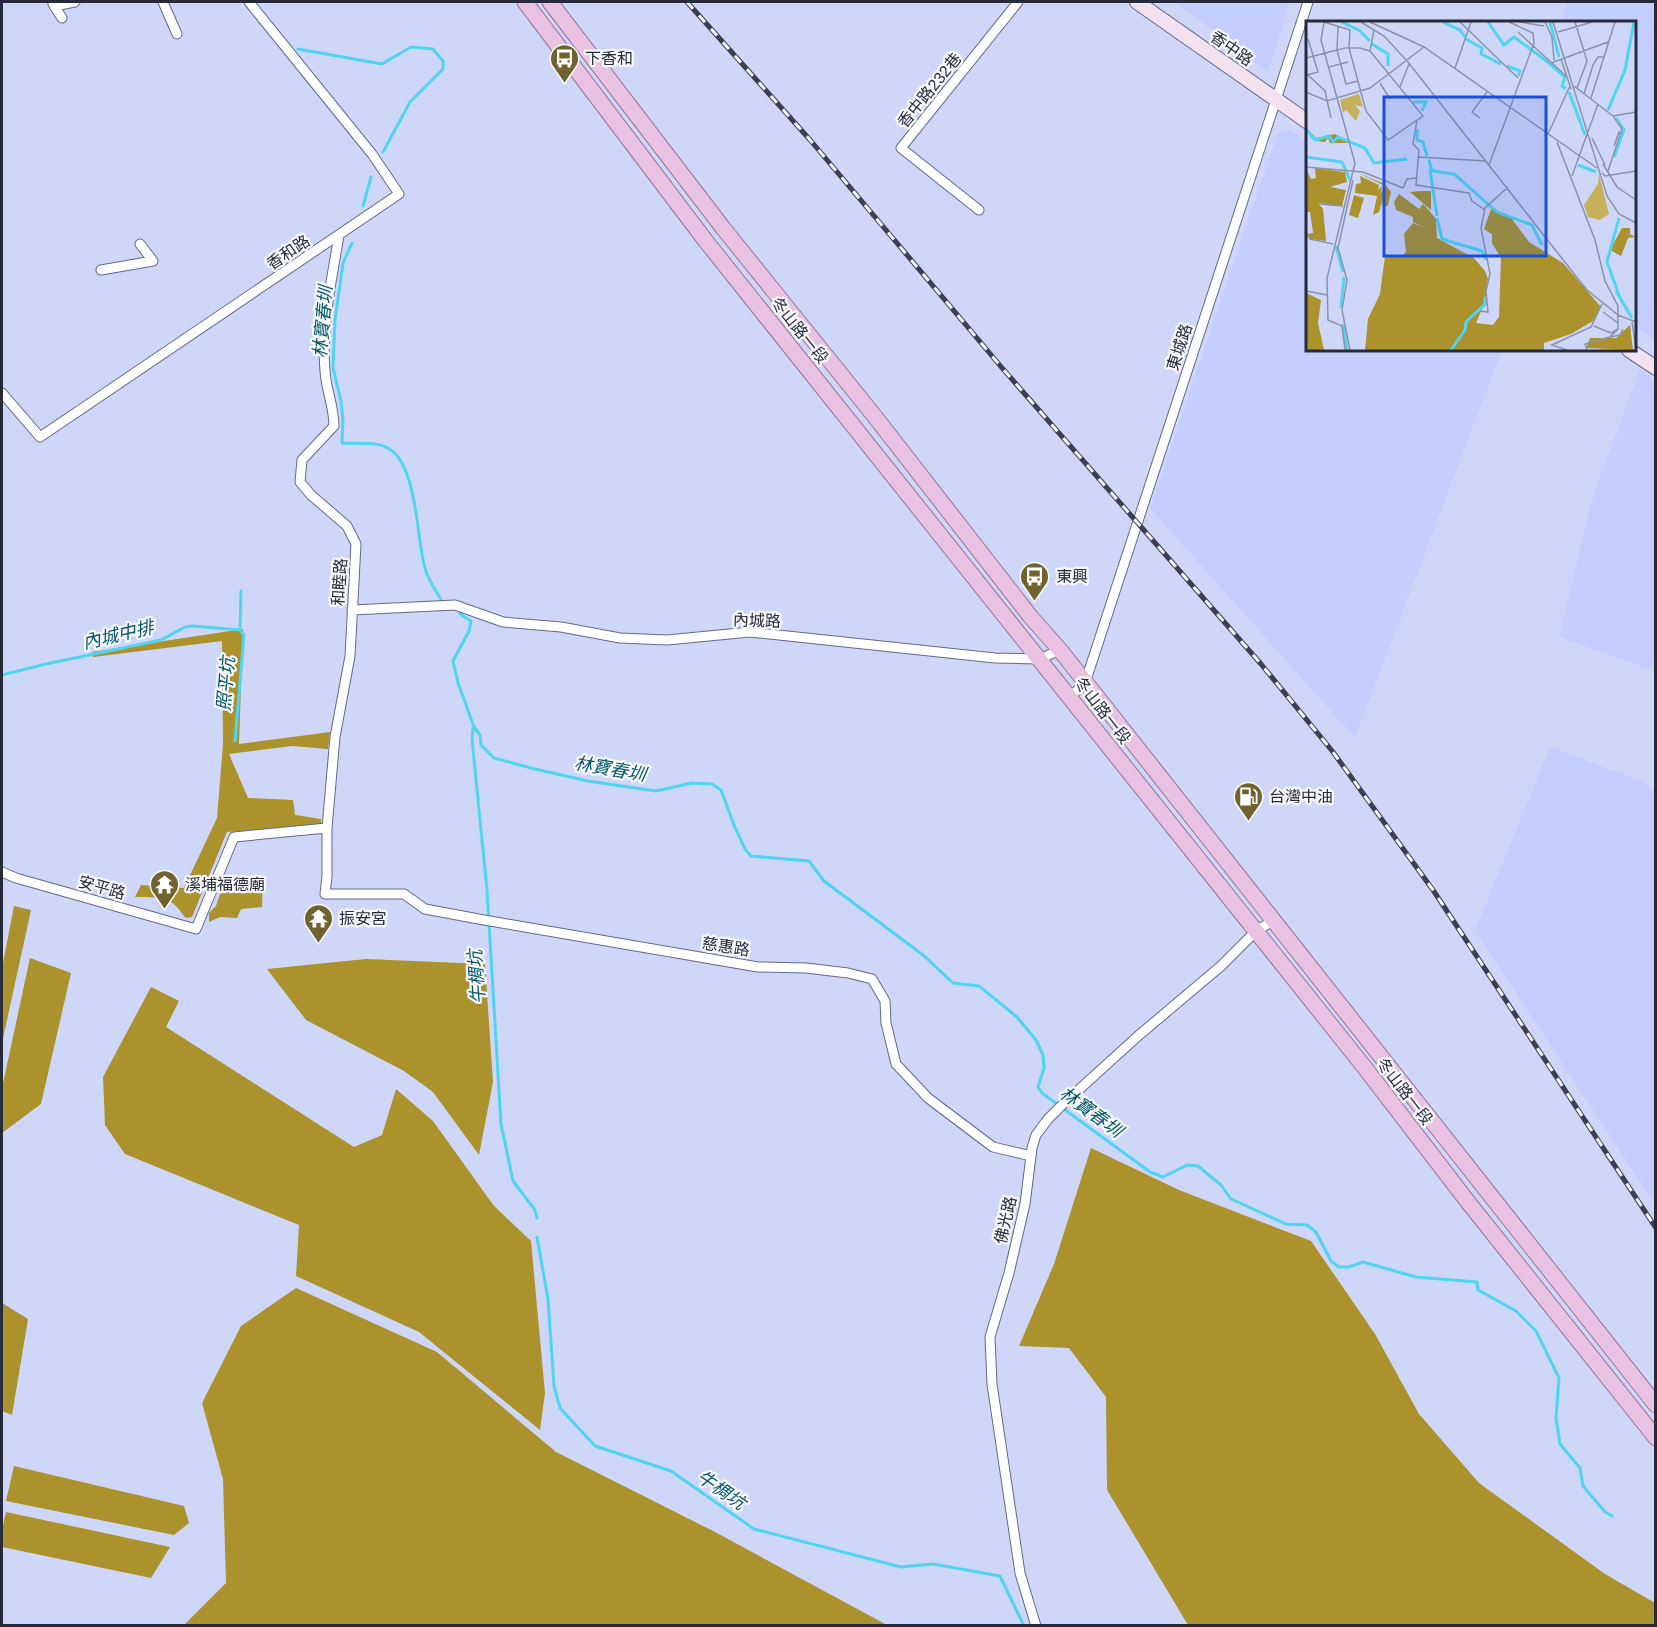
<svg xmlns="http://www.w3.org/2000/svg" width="1657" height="1627" viewBox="0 0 1657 1627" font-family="Helvetica,'Noto Sans TC',sans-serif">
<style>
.built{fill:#c3cefe}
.forest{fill:#ab922c}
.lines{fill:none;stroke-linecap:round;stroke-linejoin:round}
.stream{stroke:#4fd5f1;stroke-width:3}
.street-casing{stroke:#61698c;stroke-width:11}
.secondary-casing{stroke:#61698c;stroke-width:16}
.primary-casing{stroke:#9a7398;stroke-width:17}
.street{stroke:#fff;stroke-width:9}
.secondary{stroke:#f4e1ef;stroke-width:14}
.primary{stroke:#e8c2e0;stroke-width:15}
.rail-casing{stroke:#3b3f51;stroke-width:5}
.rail{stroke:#f8f9fd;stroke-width:3;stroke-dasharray:9;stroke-linecap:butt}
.labels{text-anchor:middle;stroke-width:4.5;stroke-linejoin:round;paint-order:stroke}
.street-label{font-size:16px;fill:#262a39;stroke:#f8f9fd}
.poi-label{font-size:16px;fill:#262a39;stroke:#f8f9fd;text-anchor:start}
.water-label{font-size:18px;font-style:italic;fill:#055765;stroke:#f8f9fd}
.inset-river{fill:none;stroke:#4fd5f1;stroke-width:3}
.inset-road{fill:none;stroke:#8b92ac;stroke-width:1.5}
.view{fill:#1d4ed8;fill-opacity:0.15;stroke:#1d4ed8;stroke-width:3}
.inset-edge{fill:none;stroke:#262a39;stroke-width:3}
</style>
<rect width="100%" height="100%" fill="#cfd7f8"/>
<path class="built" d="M 1175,2 L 1290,2 L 1268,72 Z
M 1568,2 L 1655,2 L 1655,341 L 1635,326 L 1634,22 L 1561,22 Z
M 1289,129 L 1307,142 L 1308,350 L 1502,350 L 1355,738 L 1150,508 L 1278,133 Z
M 1640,369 L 1655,382 L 1655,671 L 1559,637 L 1593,496 Z
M 1550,747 L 1641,781 L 1655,790 L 1655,1204 L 1475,931 Z"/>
<path class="forest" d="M 243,629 L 239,744 L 330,732 L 328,749 L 292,746 L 229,754 L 248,798 L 293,800 L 295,815 L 321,819 L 321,825 L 227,832 L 192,917 L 186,918 C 182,915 181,911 177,907 C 167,895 149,898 135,897 L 141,885 L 184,888 L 217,818 L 223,744 L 222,641 L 93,657 L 92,652 Z
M 263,878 L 262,907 L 241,909 L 237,918 L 220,917 L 209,922 L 209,913 L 216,906 L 223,885 Z
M 14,906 L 31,910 L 2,1043 L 2,968 Z
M 30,958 L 71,973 L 41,1104 L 2,1133 L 2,1088 Z
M 366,959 L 485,964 L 493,1082 L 479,1155 L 433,1092 L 404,1071 L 306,1020 L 267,969 Z
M 151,987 L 179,1001 L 166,1027 L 354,1147 L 382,1135 L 396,1089 L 433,1121 L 494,1206 L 531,1241 L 545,1393 L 540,1430 L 419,1332 L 296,1276 L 299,1225 L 125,1154 L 105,1125 L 103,1077 Z
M 1091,1148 L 1179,1190 L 1311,1241 L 1375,1334 L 1419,1414 L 1479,1483 L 1605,1574 L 1655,1603 L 1655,1625 L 1188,1625 L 1107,1490 L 1106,1397 L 1069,1348 L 1019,1346 L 1054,1264 Z
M 296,1288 L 437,1352 L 556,1452 L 715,1532 L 887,1625 L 184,1625 L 226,1583 L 223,1479 L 202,1403 L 241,1326 Z
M 2,1303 L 28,1319 L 12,1415 L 2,1411 Z
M 14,1466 L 184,1506 L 189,1523 L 174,1535 L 6,1501 Z
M 6,1512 L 170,1547 L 151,1578 L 2,1547 L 2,1530 Z"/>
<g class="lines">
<path class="stream" d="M 298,49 L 382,64 L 411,47 L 433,49 L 443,61 L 443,69 L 410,102 L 383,152
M 363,206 L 371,177
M 352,243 L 343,263 L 335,320 L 333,368 L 341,401 L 343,421 L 342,443 C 356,444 376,441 388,448 C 418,465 416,538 425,568 C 428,580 436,591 442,601
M 460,614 L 471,621 L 469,631 L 453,661 L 458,683 L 474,727 L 480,735 L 481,745 L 494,758 L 535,769 L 588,781 L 656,791 L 692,783 L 712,784 L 721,790 L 734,825 L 745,849 L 751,856 L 809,861 L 824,881 L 923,955 L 953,983 L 979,986 L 1017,1017 L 1036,1040 L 1043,1055 L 1044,1068 L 1038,1087 L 1042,1093 L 1150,1172 L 1163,1177 L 1187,1165 L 1198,1166 L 1221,1185 L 1231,1199 L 1286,1224 L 1307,1225 L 1316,1232 L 1331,1261 L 1339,1267 L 1349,1267 L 1363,1262 L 1416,1277 L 1477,1282 L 1478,1290 L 1516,1311 L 1536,1331 L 1559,1378 L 1556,1418 L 1560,1444 L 1580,1468 L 1583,1486 L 1605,1512 L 1612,1516
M 2,675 L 46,664 L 161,640 L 185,627 L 193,626 L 240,630
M 473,728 L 472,739 L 487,890 L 501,1124 L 513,1181 L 535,1210 L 537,1218
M 235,741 L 244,635 L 240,630 L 241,591
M 537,1237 L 548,1299 L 554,1386 L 560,1408 L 595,1446 L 671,1471 L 754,1529 L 901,1567 L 933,1564 L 1000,1576 L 1024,1626"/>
<defs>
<path id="street" d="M 163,2 L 177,34
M 53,4 L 62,18
M 54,6 L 75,2
M 979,210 L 901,148 L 1018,2
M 339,235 C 332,279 321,326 325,371 C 326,390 334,406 334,426 L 302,460 L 300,482 L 311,495 L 347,526 L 356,544 L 350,656 L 335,737 L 327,828 L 327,876 L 325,894 L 404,894 L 425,909 L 484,920 L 758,967 L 806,968 L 848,973 L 872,979 L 885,1001 L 886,1023 L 896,1064 L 928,1098 L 993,1147 L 1031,1156
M 101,270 L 153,261 L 140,244
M 2,393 L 40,437 L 399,194 L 372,154 L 249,2
M 352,610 L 455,605 L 503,622 L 561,627 L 620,638 L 667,640 L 750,632 L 995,658 L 1040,659 L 1060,650
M 1070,697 L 1085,683 L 1308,2
M 2,872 L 16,878 L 196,929 L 234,837 L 327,828
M 1036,1626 L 1020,1573 L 992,1384 L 990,1337 L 1009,1273 L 1025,1204 L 1032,1148 L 1036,1135 L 1048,1119 L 1062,1105 L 1138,1036 L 1221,966 L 1256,931 L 1273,921"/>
<path id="secondary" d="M 1137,2 L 1308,122
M 1629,350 L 1656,368"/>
<path id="primary" d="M 525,2 L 705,240 L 1365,1068 L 1468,1202 L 1656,1438
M 550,2 L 723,228 L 876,418 L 1030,616 L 1060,650 L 1656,1405"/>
</defs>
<use href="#street" class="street-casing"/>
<use href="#secondary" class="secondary-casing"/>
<use href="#primary" class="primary-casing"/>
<use href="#street" class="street"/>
<use href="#secondary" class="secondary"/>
<use href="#primary" class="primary"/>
<defs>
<path id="rail" d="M 687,2 L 811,141 L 1003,369 L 1261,664 L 1333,752 L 1433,890 L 1656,1228"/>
</defs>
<use href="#rail" class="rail-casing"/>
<use href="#rail" class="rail"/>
</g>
<defs>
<symbol id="bus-pin" viewBox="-11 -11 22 30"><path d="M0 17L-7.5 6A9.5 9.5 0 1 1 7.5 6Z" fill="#706330" stroke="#f8f9fd"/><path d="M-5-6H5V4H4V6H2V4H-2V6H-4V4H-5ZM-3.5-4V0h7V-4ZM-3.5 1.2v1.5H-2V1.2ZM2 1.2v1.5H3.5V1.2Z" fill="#fff"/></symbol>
<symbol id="fuel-pin" viewBox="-11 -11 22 30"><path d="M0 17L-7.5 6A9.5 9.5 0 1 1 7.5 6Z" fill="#706330" stroke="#f8f9fd"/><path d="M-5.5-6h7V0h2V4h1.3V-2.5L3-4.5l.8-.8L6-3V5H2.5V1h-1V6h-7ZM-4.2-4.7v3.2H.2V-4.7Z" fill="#fff"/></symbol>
<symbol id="temple-pin" viewBox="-11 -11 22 30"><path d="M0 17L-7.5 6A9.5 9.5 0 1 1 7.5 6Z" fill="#706330" stroke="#f8f9fd"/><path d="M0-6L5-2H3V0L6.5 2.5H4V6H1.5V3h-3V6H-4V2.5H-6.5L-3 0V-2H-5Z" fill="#fff"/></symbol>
</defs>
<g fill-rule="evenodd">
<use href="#bus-pin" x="548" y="42" width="33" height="45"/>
<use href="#bus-pin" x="1018" y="560" width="33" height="45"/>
<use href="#fuel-pin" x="1232" y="780" width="33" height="45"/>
<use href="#temple-pin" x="148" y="868" width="33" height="45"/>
<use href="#temple-pin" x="302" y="902" width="33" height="45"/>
</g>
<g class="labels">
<g class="street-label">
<text transform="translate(1232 48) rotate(35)" y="6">香中路</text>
<text transform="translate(929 90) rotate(-51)" y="6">香中路232巷</text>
<text transform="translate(288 252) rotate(-34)" y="6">香和路</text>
<text transform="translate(800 330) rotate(51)" y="6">冬山路一段</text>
<text transform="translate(1179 347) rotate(-72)" y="6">東城路</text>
<text transform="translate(339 582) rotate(-86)" y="6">和睦路</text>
<text transform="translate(757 620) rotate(2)" y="6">內城路</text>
<text transform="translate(1103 710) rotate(52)" y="6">冬山路一段</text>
<text transform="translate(102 887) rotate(16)" y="6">安平路</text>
<text transform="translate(726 946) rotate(9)" y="6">慈惠路</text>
<text transform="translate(1405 1091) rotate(52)" y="6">冬山路一段</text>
<text transform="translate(1005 1220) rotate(-77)" y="6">佛光路</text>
</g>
<g class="poi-label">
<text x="585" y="64">下香和</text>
<text x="1056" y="582">東興</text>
<text x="1269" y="802">台灣中油</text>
<text x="185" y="890">溪埔福德廟</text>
<text x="339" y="924">振安宮</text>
</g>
<g class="water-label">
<text transform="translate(323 322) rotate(-85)" y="6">林寶春圳</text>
<text transform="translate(118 635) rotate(-13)" y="6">內城中排</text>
<text transform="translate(226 684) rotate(-85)" y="6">照平坑</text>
<text transform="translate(610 769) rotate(10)" y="6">林寶春圳</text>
<text transform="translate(477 977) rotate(-94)" y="6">牛椆坑</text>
<text transform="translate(1091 1112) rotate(36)" y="6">林寶春圳</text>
<text transform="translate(721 1490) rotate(35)" y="6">牛椆坑</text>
</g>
</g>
<g transform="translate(1306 21)">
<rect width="330" height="330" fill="#cfd7f8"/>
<path d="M 53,73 L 57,86 L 49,84 L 54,90 L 50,100 L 40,89 L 37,92 L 34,79 ZM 293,153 L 303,193 L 294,199 L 282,196 L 278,184 L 292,163 Z" fill="#c6b05b"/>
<path d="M 0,107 L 10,117 L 29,113 L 43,122 L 24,122 L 22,117 L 19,121 L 9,120 ZM 0,147 L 5,158 L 10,157 L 9,147 L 39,151 L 41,161 L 24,166 L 40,169 L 36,185 L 12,182 L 17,188 L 20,220 L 4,218 L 2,213 L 7,212 L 4,191 L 0,191 ZM 52,152 L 79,163 L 85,171 L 82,184 L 77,188 L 79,174 L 74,190 L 77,174 L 73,191 L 67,194 L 71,175 L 49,172 L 50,163 L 55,162 L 54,155 L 73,164 L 72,169 L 76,165 L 75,172 L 79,165 ZM 125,170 L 125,189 L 104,171 L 114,170 ZM 93,173 L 113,188 L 117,183 L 120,186 L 130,198 L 131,217 L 168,237 L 179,250 L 182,258 L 179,281 L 170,302 L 187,304 L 193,296 L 195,237 L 186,222 L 186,213 L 178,208 L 185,188 L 206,198 L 223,221 L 257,242 L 295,286 L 287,300 L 265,313 L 238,322 L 238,329 L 59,329 L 62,298 L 74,273 L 79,235 L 95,236 L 100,231 L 98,213 L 107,202 L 120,207 L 107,201 L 107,196 L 90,189 L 88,181 ZM 48,174 L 58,177 L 52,197 L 43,194 ZM 316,207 L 324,207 L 324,213 L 329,216 L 322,217 L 315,235 L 304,229 ZM 0,272 L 15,279 L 12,302 L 18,329 L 0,329 ZM 324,304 L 327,329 L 280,327 L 284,317 L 310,317 Z" fill="#ab922c"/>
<path class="inset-river" d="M 36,1 L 54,10 L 64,20M 137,1 L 154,9 L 159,16M 182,1 L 198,24 L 208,16 L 243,42 L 259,56 L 256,65 L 260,68M 244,1 L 253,36M 160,18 L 176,27 L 175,33 L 195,43M 66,23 L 82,33 L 82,45M 201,45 L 214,50 L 212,55M 263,71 L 279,114M 107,81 L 120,81 L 116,90M 302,89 L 319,49 L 328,1M 0,108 L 9,119 L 23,115 L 27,121 L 32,116 L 59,127 L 68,142 L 101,138M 111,108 L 111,119 L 117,121 L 121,135M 0,136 L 36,141 L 44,159M 308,136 L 318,109 L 310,97M 123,139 L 126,150 L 148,153 L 191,191 L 226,204 L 236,224M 272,144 L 290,151M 124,149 L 131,195M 131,197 L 136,218 L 176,230 L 180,239M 313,197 L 301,241 L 314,277M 30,225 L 37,251M 310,270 L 326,297M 35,287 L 38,256M 37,303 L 41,329M 145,329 L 159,309 L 160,301 L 179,283 L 179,276"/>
<path class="inset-road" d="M 18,1 L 15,19 L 49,142 L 21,257 L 22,299 L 36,305 L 39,329M 55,1 L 78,15 L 102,41 L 280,268 L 312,294 L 330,301M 64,1 L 118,26 L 291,147M 154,1 L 212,57M 214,1 L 238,5M 239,1 L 246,16 L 248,39M 247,1 L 301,175 L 313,193 L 330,202M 269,1 L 281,40 L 271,67M 32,5 L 31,29 L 40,63 L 52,60M 212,11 L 260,55M 252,11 L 286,1M 64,30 L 68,9M 0,37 L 39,27 L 54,27 L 57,28 L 64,30 L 117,95 L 82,119 L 60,90 L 43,27 L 44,9 L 18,1M 255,38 L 265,68M 245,42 L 302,21M 23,46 L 42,41M 149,47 L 165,1M 1,54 L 12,51 L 2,18M 2,54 L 19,70 L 25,97M 74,62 L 84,78M 268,65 L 307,95 L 316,108 L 302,150M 94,66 L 103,43M 0,71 L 21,80 L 64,67 L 118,26M 278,73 L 287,44 L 292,36 L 298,36M 285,77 L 309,1M 307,95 L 330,91M 174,97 L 166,91 L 181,71M 111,99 L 107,123 L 113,129 L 110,164 L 163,172 L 166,180 L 179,189M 242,113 L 264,65M 286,117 L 299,144M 251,121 L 289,219 L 299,260 L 312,285 L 312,308 L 305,312M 308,125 L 313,111 L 316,113M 112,136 L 180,140M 297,143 L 311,166 L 330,179M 183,144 L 228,22 L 227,12 L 203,1M 0,146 L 57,151 L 97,167 L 101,158 L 110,157M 296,152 L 299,155 L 330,150M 266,155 L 292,83M 13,183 L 37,185M 0,212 L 4,218 L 27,223M 0,270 L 21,274M 175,290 L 182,291 L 180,270 L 184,253 L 175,207 L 179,187 L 202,166M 297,291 L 312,302M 326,301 L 330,328M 288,305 L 305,312M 312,308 L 304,316 L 314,314 L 317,308M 44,329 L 36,289 L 41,259 L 32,227 L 47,159M 261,329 L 246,324 L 285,306 L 296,283M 281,329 L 279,323 L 304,316"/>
<path class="view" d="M 78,76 L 240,76 L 240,235 L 78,235 Z"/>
<rect width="330" height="330" class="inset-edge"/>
</g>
<rect width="1657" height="1627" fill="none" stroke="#262a39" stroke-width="6"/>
</svg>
